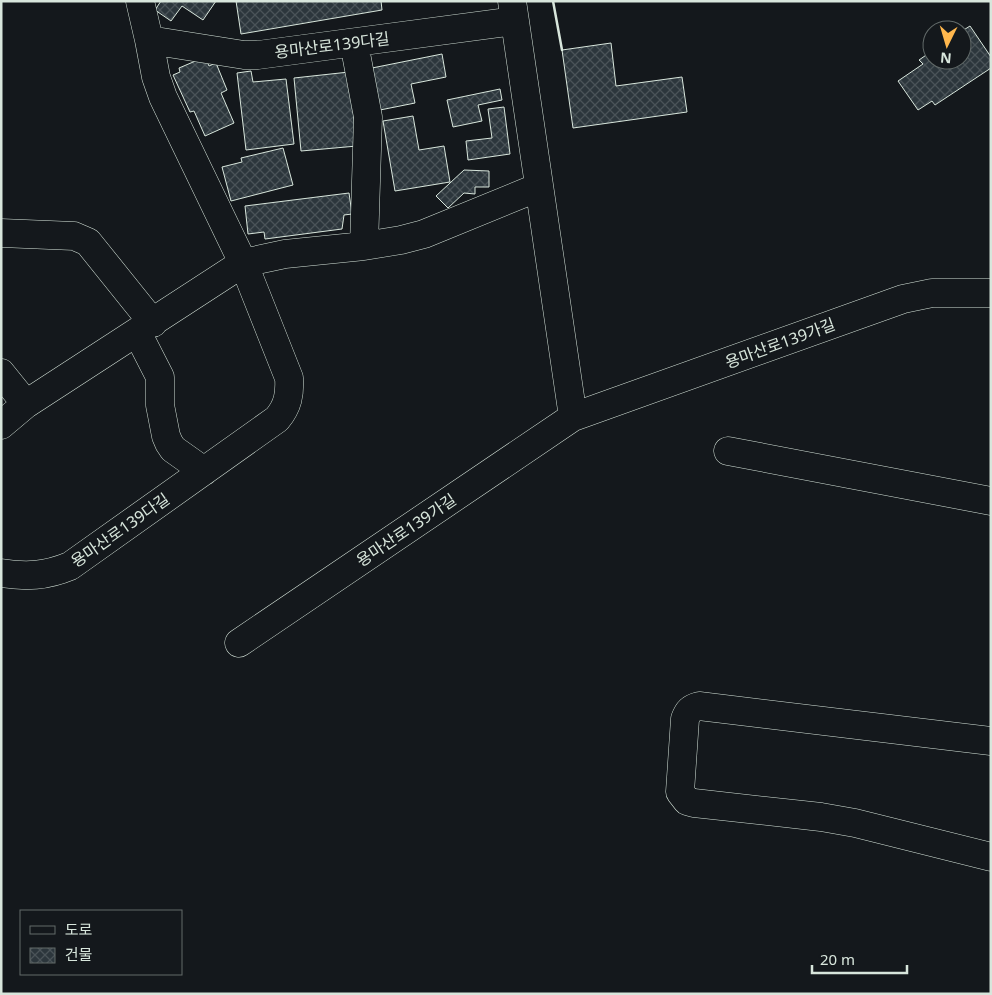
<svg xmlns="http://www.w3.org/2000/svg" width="992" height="995" viewBox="0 0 992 995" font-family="'Noto Sans','Noto Sans KR',sans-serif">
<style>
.building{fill:url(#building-cross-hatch);stroke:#d8e6dc}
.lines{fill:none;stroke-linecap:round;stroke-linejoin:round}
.minor-casing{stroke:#d8e6dc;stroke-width:29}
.minor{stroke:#14181c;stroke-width:28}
.wall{stroke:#d8e6dc;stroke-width:2.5}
.labels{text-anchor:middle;stroke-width:4;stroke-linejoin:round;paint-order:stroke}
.street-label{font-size:16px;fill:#d8e6dc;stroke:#14181c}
</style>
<defs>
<pattern id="building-cross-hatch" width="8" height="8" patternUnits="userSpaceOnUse" patternTransform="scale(1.25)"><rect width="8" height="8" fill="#2c363c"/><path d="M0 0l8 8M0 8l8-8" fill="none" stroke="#4a5358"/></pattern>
</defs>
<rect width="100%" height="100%" fill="#14181c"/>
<path class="building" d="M 161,1 L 216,1 L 203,20 L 182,6 L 171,21 L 155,10 Z
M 236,1 L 381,1 L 382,10 L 241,34 Z
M 970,26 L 991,57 L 991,68 L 935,105 L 932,101 L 918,110 L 898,81 L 923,64 L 919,60 L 932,51 L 932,60 L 962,60 L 962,31 Z
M 611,43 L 616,86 L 682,77 L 687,112 L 573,128 L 562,50 Z
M 442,54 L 446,77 L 411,84 L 415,103 L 375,111 L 367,69 Z
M 205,57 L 209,66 L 216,63 L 227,90 L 221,93 L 234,123 L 205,136 L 194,111 L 190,112 L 173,75 L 180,72 L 179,68 Z
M 251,71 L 253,82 L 286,79 L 294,144 L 246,150 L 237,73 Z
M 349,72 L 357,146 L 301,151 L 294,78 Z
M 500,89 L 502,100 L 478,105 L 482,121 L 453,127 L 447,100 Z
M 504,107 L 510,154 L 468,160 L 466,141 L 492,138 L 488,109 Z
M 413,116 L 419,150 L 444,146 L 450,182 L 395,191 L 383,121 Z
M 283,148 L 293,185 L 231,201 L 222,167 L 242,162 L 241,158 Z
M 464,170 L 489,171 L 489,187 L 475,187 L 475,194 L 464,193 L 448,208 L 436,196 Z
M 349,193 L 352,214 L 344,215 L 342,229 L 265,239 L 264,232 L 248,234 L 245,206 Z"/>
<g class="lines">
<defs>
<path id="minor" d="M 140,1 L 149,40 L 244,55 L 258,55 L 515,21
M 512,1 L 573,417
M 354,43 L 368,117 L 364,246
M 1,233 L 74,236 L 88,242 L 153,323
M 137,332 L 160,377 L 160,405 L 166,436 L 169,443 L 173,449 L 204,471
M 1,373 L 26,404
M 1,425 L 26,404 L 243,263 L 285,254 L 364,246 L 401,240 L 424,234 L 539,187
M 728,451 L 991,501
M 1,573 C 26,577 46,576 70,566 L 277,419 C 288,406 290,394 289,378 L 245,267 L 163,97 L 156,77 L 149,40
M 239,643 L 573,417 L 903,299 L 932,293 L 991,293
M 991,741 L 699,706 C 691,708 688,711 685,719 L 680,792 L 687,801 L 694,803 L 821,817 L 855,823 L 991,857"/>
</defs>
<use href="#minor" class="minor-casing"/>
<use href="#minor" class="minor"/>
<path class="wall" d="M 553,1 L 562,50"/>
</g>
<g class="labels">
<g class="street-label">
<text transform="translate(332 45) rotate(-7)" y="6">용마산로139다길</text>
<text transform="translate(780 343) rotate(-20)" y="6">용마산로139가길</text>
<text transform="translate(120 530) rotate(-35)" y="6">용마산로139다길</text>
<text transform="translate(406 530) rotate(-34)" y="6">용마산로139가길</text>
</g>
</g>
<rect width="992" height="995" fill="none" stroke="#d8e6dc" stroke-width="5"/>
<rect x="20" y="910" width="162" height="65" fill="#14181c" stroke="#626a69"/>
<rect x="30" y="926" width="25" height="8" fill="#14181c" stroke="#626a69"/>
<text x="65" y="935" font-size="15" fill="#d8e6dc">도로</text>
<rect x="30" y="948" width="25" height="15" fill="url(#building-cross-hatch)" stroke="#626a69"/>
<text x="65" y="960" font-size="15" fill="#d8e6dc">건물</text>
<g transform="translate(947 45) rotate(185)"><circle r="24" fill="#14181c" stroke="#626a69"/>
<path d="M0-4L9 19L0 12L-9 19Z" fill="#ffb74d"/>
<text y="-8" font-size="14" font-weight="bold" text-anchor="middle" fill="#d8e6dc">N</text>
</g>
<path d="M812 965v8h95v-8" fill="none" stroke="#d8e6dc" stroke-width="2.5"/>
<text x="820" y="965" font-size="15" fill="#d8e6dc" stroke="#14181c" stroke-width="4" paint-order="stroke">20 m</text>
</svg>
